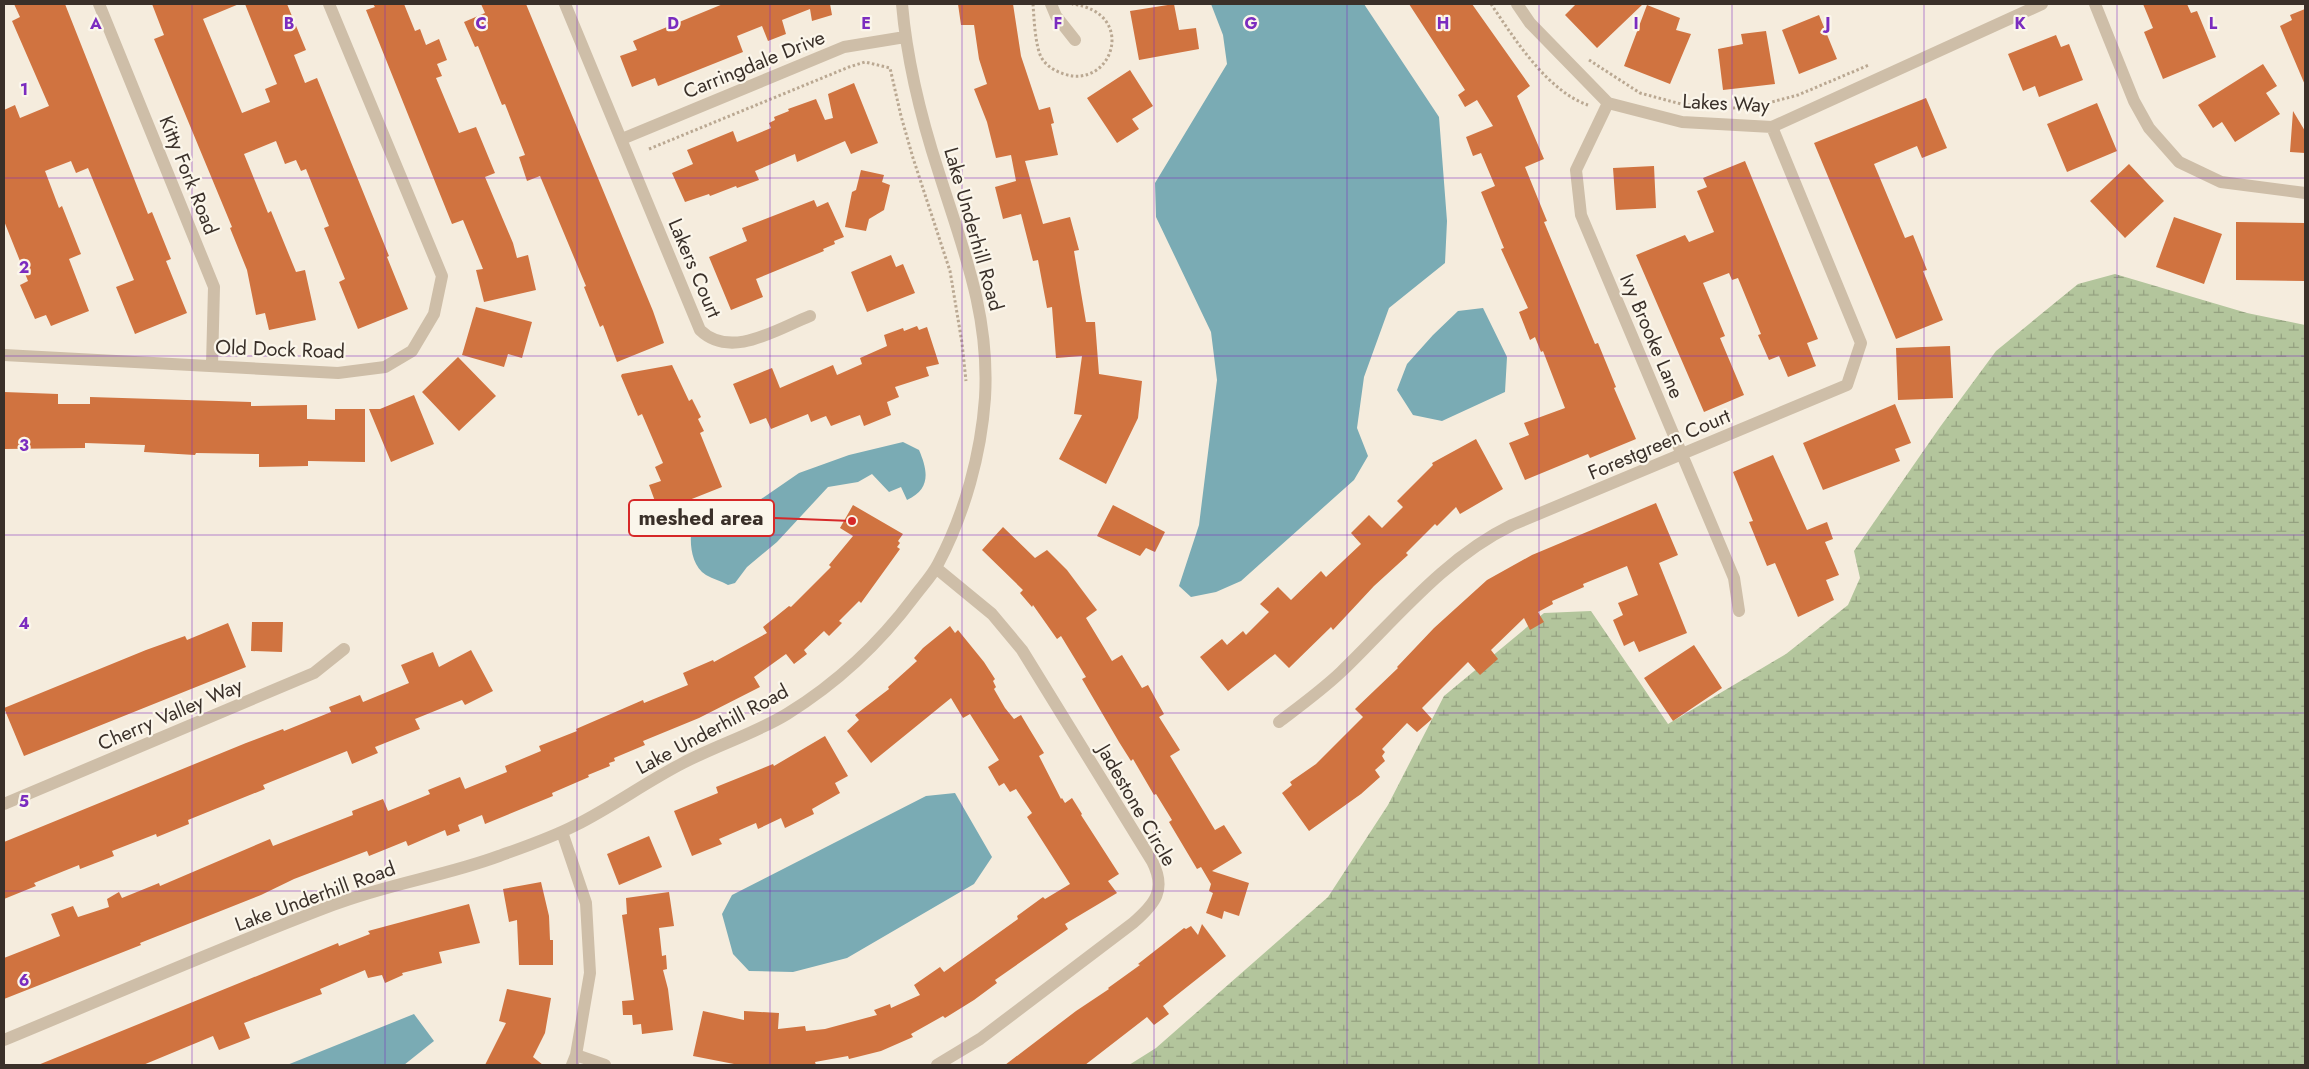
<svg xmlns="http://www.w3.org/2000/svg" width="2309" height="1069" viewBox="0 0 2309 1069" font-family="Jost,sans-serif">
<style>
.wetland{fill:url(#wetland-marsh)}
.water{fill:#7aabb4}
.building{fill:#d07340}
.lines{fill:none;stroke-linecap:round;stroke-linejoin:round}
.path{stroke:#baa892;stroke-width:3;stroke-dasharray:2.5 2.5;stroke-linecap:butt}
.minor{stroke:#cebea8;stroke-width:12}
.grid{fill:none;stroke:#7b2cbf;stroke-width:1;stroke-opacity:0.55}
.labels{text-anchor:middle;stroke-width:4.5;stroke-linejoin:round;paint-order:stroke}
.street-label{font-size:20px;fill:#3a3029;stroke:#fbf6eb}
.grid-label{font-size:16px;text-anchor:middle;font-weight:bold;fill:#7b2cbf;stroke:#fbf6eb;stroke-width:4.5;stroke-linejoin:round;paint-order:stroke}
.leader{fill:none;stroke:#d62828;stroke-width:2}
.callout-dot{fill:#d62828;stroke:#fbf6eb;stroke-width:2}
.callout{fill:#fbf6eb;stroke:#d62828;stroke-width:2}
.callout-label{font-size:21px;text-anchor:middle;font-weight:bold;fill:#3a3029}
</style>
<defs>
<pattern id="wetland-marsh" width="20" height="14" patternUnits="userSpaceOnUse" patternTransform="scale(1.25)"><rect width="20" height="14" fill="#b3c59c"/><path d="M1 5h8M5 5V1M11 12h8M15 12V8" fill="none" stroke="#93a07f"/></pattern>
</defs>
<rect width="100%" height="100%" fill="#f5ecdd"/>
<path class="wetland" d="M 2115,274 L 2247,313 L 2305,325 L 2305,1065 L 1129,1065 L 1156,1048 L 1328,897 L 1388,805 L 1444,696 L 1544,613 L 1591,611 L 1668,724 L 1786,654 L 1848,605 L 1860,578 L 1854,551 L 1940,427 L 1996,351 L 2078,284 Z"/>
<path class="water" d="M 1211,4 L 1364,4 L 1439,117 L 1447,221 L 1445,263 L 1389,308 L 1364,377 L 1357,428 L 1368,456 L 1354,480 L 1241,581 L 1216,592 L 1191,597 L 1179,586 L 1199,525 L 1217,380 L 1211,332 L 1156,217 L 1155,183 L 1227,64 L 1223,35 Z
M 1483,308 L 1507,357 L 1505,392 L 1442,421 L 1413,415 L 1397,390 L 1407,364 L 1433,335 L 1458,311 Z
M 903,442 L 919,450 C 928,471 931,489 907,500 L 901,487 L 889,492 L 872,474 L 858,482 L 828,487 L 777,542 L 747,567 L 735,583 L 728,585 C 721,581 713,579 706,575 C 693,567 690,548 691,535 L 705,522 L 738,515 L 799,473 L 849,455 Z
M 955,793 L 992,857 L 974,884 L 847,958 L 793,972 L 749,971 L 733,954 L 722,914 L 732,895 L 926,796 Z
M 414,1014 L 434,1041 L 404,1065 L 287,1065 Z"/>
<path class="building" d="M 14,4 L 65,4 L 148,214 L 152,212 L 171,259 L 166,261 L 187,313 L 135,334 L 116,287 L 134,280 L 88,168 L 76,173 L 71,161 L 45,171 L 59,208 L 62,206 L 81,254 L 69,259 L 89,311 L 51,326 L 46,315 L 35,319 L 20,285 L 28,281 L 4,221 L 4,110 L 15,105 L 20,118 L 49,106 L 12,21 L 20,17 Z
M 152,4 L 239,4 L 203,19 L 242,113 L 270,102 L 265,89 L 277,84 L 245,4 L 287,4 L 306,50 L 294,55 L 305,83 L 317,78 L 389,256 L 387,257 L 408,309 L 358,329 L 339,282 L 345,279 L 324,228 L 329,226 L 306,169 L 301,171 L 296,160 L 285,164 L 276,141 L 244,154 L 268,213 L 271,211 L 296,272 L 305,270 L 316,320 L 269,330 L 265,313 L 256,315 L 247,270 L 230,228 L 232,227 L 154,39 L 164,35 Z
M 373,4 L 404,4 L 415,31 L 420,29 L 426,45 L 439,39 L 447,60 L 437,64 L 442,76 L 436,78 L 459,133 L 476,127 L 495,173 L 485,177 L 513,243 L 517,258 L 528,255 L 536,290 L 484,302 L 476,270 L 483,269 L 463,220 L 452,224 L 366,10 L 375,7 Z
M 481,4 L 526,4 L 653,311 L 664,343 L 617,362 L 603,325 L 600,327 L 584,287 L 586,286 L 540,176 L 527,181 L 519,157 L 525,155 L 505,104 L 502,105 L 478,46 L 475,47 L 464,22 L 485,13 Z
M 723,4 L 830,4 L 832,15 L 812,21 L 810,9 L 782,20 L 786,34 L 768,41 L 762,26 L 737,36 L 743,52 L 658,86 L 655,78 L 632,87 L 620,56 L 637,50 L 633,41 Z
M 958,4 L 1013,4 L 1021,56 L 1039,110 L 1050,107 L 1054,123 L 1051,124 L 1058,155 L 1025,161 L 1043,224 L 1070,217 L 1079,250 L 1074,251 L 1086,322 L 1095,322 L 1099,374 L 1142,381 L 1138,418 L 1106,484 L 1059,459 L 1082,415 L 1074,414 L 1082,356 L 1056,358 L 1052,307 L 1047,308 L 1038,260 L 1033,261 L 1021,214 L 1003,219 L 995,187 L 1016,181 L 1011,155 L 996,158 L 987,122 L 974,89 L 987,84 L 979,59 L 974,25 L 961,25 Z
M 1174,4 L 1179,30 L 1196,28 L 1199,49 L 1139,60 L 1130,11 Z
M 1409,4 L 1472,4 L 1530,86 L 1517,96 L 1544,159 L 1525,167 L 1547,221 L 1544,222 L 1595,344 L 1598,343 L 1616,387 L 1614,388 L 1636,439 L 1590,458 L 1588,454 L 1525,480 L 1509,443 L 1529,435 L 1524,423 L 1565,408 L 1543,351 L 1541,352 L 1535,337 L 1530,340 L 1519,312 L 1528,308 L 1501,249 L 1504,248 L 1481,192 L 1495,186 L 1481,153 L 1473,156 L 1466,137 L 1493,126 L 1477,100 L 1465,107 L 1458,95 L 1465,90 Z
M 1576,4 L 1643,4 L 1597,48 L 1565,15 Z
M 2143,4 L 2187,4 L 2191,13 L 2197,11 L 2216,57 L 2163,79 L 2144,32 L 2153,28 Z
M 1647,5 L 1680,18 L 1676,30 L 1691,34 L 1670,84 L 1624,66 Z
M 2305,9 L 2305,85 L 2280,26 L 2292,20 L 2290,15 Z
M 1819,15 L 1837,59 L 1799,74 L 1782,30 Z
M 1766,31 L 1775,84 L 1723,90 L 1718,49 L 1743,44 L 1741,34 Z
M 2056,35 L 2061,47 L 2069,44 L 2083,80 L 2039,97 L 2035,86 L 2023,91 L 2008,54 Z
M 2263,64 L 2277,86 L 2266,93 L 2280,114 L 2235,142 L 2222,122 L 2213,128 L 2198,105 Z
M 1130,70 L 1153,106 L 1132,119 L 1139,129 L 1117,143 L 1087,98 Z
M 854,83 L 878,143 L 851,154 L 845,141 L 797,162 L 795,154 L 755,171 L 759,180 L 737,188 L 736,186 L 710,196 L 709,194 L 685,202 L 672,173 L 693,164 L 687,150 L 733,131 L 737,142 L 771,128 L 769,123 L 775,120 L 774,117 L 789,111 L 788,109 L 816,99 L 825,120 L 833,118 L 828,94 Z
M 1926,98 L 1947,148 L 1922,158 L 1917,146 L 1874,164 L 1905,238 L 1913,235 L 1927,270 L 1923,271 L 1943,320 L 1896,339 L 1814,143 Z
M 2097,103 L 2117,151 L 2067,172 L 2047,124 Z
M 2293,111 L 2305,131 L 2305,153 L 2290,152 Z
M 1745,161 L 1818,339 L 1807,343 L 1816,366 L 1788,377 L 1779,356 L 1769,360 L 1758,335 L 1761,334 L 1738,278 L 1732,280 L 1729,273 L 1703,283 L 1725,336 L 1720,338 L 1744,395 L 1704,412 L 1636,255 L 1685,235 L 1689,242 L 1714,232 L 1697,191 L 1707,187 L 1703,178 Z
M 2129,164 L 2164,201 L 2125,238 L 2090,201 Z
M 1654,166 L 1656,208 L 1616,210 L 1613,168 Z
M 861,170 L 884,175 L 882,182 L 890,185 L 884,210 L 869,219 L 866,231 L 845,227 L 852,192 L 856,190 Z
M 814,200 L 817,207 L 828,202 L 844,237 L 834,241 L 835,244 L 823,249 L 824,251 L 756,279 L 763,297 L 731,310 L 709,257 L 747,241 L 742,228 Z
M 2174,217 L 2222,234 L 2204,284 L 2156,267 Z
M 2236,222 L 2305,223 L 2305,281 L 2236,280 Z
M 891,255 L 896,267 L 903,264 L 915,293 L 867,312 L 851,272 Z
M 476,307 L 532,322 L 522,358 L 508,354 L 504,367 L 462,355 Z
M 917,326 L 919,330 L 927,327 L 939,364 L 926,367 L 929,376 L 895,387 L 899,397 L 887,402 L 891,415 L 864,426 L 860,415 L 831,426 L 826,416 L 811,422 L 808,414 L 771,429 L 766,418 L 750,424 L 733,384 L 772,368 L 780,388 L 833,365 L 837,375 L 862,364 L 860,358 L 887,346 L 884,335 L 903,328 L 904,331 Z
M 1950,346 L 1953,398 L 1898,400 L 1896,348 Z
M 458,357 L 496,396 L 459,431 L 422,392 Z
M 672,365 L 689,401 L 692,399 L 701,417 L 698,419 L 704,431 L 700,433 L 722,487 L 659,512 L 649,485 L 661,481 L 655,467 L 663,463 L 642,414 L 638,416 L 621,376 L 622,374 Z
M 4,392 L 58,394 L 58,404 L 90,404 L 90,397 L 251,402 L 251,406 L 307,405 L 307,419 L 335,420 L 335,409 L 365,409 L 365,462 L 308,461 L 308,466 L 259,467 L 259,454 L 196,453 L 195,455 L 144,452 L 145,445 L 85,443 L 85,448 L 4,449 Z
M 414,395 L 434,444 L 391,462 L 369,409 L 380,409 Z
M 1895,404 L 1911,443 L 1895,449 L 1900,461 L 1823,490 L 1803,443 Z
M 1476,439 L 1503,489 L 1460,514 L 1456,507 L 1437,526 L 1435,524 L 1406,553 L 1408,555 L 1374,586 L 1333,630 L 1331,627 L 1289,668 L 1275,654 L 1228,691 L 1200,657 L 1222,639 L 1227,645 L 1243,631 L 1246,635 L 1269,612 L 1260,604 L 1278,587 L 1291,600 L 1321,571 L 1326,577 L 1361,544 L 1351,533 L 1369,515 L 1382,528 L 1403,507 L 1397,501 L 1433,465 L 1432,463 Z
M 1773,455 L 1807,530 L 1827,522 L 1833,539 L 1825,542 L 1839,575 L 1826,580 L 1834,600 L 1798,617 L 1775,563 L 1767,566 L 1749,522 L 1753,521 L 1733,472 Z
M 1656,503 L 1678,555 L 1659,563 L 1687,633 L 1639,652 L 1634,641 L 1624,646 L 1613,620 L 1623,615 L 1618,603 L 1638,595 L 1627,566 L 1583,584 L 1584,587 L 1552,601 L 1553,604 L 1538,612 L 1544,622 L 1530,630 L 1524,618 L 1491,650 L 1498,659 L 1480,675 L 1468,662 L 1422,708 L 1432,719 L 1417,732 L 1407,723 L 1382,749 L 1385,752 L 1382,756 L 1385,761 L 1375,770 L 1380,777 L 1361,794 L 1309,831 L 1282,793 L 1292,785 L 1290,782 L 1316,764 L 1363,717 L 1355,709 L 1398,668 L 1397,667 L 1434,628 L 1487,580 L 1532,555 Z
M 853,505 L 903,534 L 898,541 L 900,543 L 897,547 L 900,549 L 861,603 L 859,601 L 839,621 L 842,623 L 829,636 L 824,631 L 804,650 L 807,654 L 794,664 L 786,654 L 754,677 L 760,687 L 699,718 L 643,741 L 645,745 L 614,758 L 615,761 L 609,763 L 610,766 L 588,775 L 589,777 L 552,793 L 553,796 L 485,824 L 482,815 L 458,825 L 460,831 L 447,836 L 445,830 L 408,846 L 406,841 L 369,856 L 367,851 L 294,879 L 261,895 L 140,943 L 141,945 L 4,999 L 4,958 L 60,936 L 51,914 L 73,906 L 78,917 L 109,907 L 107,899 L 119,892 L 122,898 L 159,883 L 160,886 L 270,839 L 273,846 L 353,815 L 352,811 L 383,799 L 388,811 L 430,794 L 428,790 L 460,777 L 465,789 L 507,772 L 505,766 L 541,751 L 539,746 L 577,731 L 576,729 L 643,700 L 644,703 L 688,685 L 683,673 L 713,660 L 714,662 L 767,633 L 763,627 L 789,606 L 791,607 L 831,567 L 829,565 L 853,536 L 840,528 Z
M 1113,505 L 1165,532 L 1155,552 L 1146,548 L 1140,556 L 1097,536 Z
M 1003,527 L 1035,558 L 1047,550 L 1067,570 L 1097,610 L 1086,618 L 1112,661 L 1122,655 L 1142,688 L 1148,685 L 1164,714 L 1159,717 L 1180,750 L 1170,756 L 1215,830 L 1224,825 L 1242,853 L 1212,871 L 1249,883 L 1239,916 L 1224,911 L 1222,919 L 1206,913 L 1213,893 L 1209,891 L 1211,884 L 1201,867 L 1197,869 L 1169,822 L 1172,820 L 1156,794 L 1154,795 L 1133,759 L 1131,761 L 1119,742 L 1082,679 L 1086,677 L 1061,636 L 1057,639 L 1033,605 L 1032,607 L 1020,593 L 1023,590 L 982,550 Z
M 252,622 L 283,622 L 282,652 L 251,651 Z
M 228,623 L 246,667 L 24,756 L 4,708 L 146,650 L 185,636 L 187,640 Z
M 950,626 L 955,633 L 958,630 L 984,662 L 995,679 L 993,681 L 996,687 L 994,689 L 1005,708 L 1014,719 L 1021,715 L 1030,730 L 1044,753 L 1039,756 L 1061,799 L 1062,798 L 1065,803 L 1072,798 L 1082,814 L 1081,815 L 1119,874 L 1108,881 L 1117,893 L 1065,924 L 1068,929 L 995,980 L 997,983 L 974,1000 L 945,1018 L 943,1016 L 911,1034 L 913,1037 L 881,1051 L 849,1059 L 848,1056 L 815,1062 L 816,1065 L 734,1064 L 693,1056 L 703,1011 L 744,1020 L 744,1011 L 779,1013 L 778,1029 L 805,1026 L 806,1031 L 825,1029 L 877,1015 L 874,1010 L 890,1004 L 891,1008 L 920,995 L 914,985 L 940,967 L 944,972 L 1018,919 L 1017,916 L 1043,897 L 1045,899 L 1070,884 L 1027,817 L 1032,813 L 1016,789 L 1010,792 L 1004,783 L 999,786 L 988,767 L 999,760 L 970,714 L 963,718 L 951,698 L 871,763 L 847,731 L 859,720 L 855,715 L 889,689 L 888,687 L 917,661 L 914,658 L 923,648 Z
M 1694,645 L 1722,688 L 1673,721 L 1644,678 Z
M 471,650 L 493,691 L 465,705 L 462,700 L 415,719 L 420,729 L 375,747 L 378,753 L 352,764 L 347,751 L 263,785 L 265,789 L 188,820 L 189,824 L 157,837 L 156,834 L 112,851 L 114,856 L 80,869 L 79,865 L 34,883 L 36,886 L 4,899 L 4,842 L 246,743 L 283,729 L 284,731 L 331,712 L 329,707 L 360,695 L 363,702 L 409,683 L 401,665 L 433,652 L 439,667 Z
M 825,736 L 848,776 L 835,783 L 840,793 L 812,809 L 814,814 L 785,828 L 781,818 L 758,829 L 756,823 L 719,839 L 722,844 L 692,856 L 674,811 L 718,793 L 716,787 L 773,764 L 774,766 Z
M 649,836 L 662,867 L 619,885 L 607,854 Z
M 541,882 L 549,916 L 550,940 L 553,940 L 553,965 L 519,965 L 517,920 L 509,922 L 503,889 Z
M 669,892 L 674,926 L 659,928 L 662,956 L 666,955 L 667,969 L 663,970 L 668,989 L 673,1030 L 642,1034 L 641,1024 L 633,1025 L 632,1015 L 623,1015 L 622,1001 L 634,1000 L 622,915 L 627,914 L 626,898 Z
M 469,904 L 480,943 L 439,952 L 442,963 L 402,973 L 403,975 L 385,983 L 382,975 L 368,978 L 365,970 L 320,989 L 322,994 L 244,1023 L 250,1038 L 219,1050 L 213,1036 L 143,1065 L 38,1065 L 338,943 L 339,946 L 370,934 L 368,931 Z
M 1202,924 L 1226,956 L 1163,1006 L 1169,1014 L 1154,1025 L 1147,1017 L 1085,1065 L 1005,1065 L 1076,1011 L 1109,989 L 1108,988 L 1140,965 L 1138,964 L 1184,928 L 1186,929 L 1191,926 L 1198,935 Z
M 507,989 L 551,998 L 545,1033 L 533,1057 L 543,1065 L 485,1065 L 506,1023 L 499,1021 Z"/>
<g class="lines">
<path class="path" d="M 1033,4 C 1034,18 1035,44 1041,57 C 1046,66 1055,71 1064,74 C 1113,90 1138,12 1072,4
M 1491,4 C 1514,38 1547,91 1588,105
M 1589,60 L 1640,93 L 1681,104 L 1704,107
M 1733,108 L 1753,107 L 1798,95 L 1869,65
M 649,149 L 849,67 L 865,62 L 890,68 L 901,116 L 913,158 L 950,271 L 962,343 L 966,381"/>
<path class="minor" d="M 99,4 L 214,287 L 212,365
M 565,4 L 700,330 C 731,360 777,329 810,316
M 1051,4 L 1056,16 L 1075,40
M 1517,4 L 1530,23 L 1608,103 L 1682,122 L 1772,127 L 2042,4
M 2095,4 L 2134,101 L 2149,128 L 2179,162 L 2221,182 L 2305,193
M 1608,103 L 1576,170 L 1581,215 L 1734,578 L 1739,611
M 622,139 L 844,47 L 905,37
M 4,355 L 338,373 L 385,367 L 412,351 L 434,314 L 442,276 L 329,4
M 936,568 L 992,614 L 1022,650 L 1152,861 C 1167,890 1155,904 1133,923 L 980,1039 L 937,1065
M 1279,722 C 1300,706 1322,690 1341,672 C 1395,620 1444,558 1512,525 L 1847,385 L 1861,343 L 1772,127
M 4,804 L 314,673 L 344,649
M 562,832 L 586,903 L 590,973 L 576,1055 L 572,1065
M 4,1040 C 113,995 222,947 333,905 C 387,884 445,876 499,856 C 524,847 551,838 576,825 C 612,807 646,782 683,763 C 717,745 754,734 787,714 C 837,683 879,644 914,597 C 922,586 932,576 938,564 C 965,513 981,454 985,398 C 990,315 963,249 939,173 C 921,118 907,62 902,4
M 576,1055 L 605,1065"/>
</g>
<path class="grid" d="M 192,4 L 192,1065M 385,4 L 385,1065M 577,4 L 577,1065M 770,4 L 770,1065M 962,4 L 962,1065M 1154,4 L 1154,1065M 1347,4 L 1347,1065M 1539,4 L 1539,1065M 1732,4 L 1732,1065M 1924,4 L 1924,1065M 2117,4 L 2117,1065M 4,178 L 2305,178M 4,356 L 2305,356M 4,535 L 2305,535M 4,713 L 2305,713M 4,891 L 2305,891"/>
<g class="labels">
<g class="street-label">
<text transform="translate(754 64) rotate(-22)" y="7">Carringdale Drive</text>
<text transform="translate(1726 103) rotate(3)" y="7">Lakes Way</text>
<text transform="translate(189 175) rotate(68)" y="7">Kitty Fork Road</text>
<text transform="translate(974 229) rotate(74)" y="7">Lake Underhill Road</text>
<text transform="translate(695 268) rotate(67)" y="7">Lakers Court</text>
<text transform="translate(1652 336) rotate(67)" y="7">Ivy Brooke Lane</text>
<text transform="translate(280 349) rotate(2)" y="7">Old Dock Road</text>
<text transform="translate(1659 444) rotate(-23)" y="7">Forestgreen Court</text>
<text transform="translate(170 714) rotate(-23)" y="7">Cherry Valley Way</text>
<text transform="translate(712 729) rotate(-28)" y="7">Lake Underhill Road</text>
<text transform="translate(1137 805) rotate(60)" y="7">Jadestone Circle</text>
<text transform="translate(315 896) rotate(-20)" y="7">Lake Underhill Road</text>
</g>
</g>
<g class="grid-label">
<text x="96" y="29">A</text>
<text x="289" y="29">B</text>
<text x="481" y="29">C</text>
<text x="673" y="29">D</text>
<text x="866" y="29">E</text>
<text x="1058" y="29">F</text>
<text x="1251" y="29">G</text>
<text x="1443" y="29">H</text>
<text x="1636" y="29">I</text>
<text x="1828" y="29">J</text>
<text x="2020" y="29">K</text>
<text x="2213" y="29">L</text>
<text x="24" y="95">1</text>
<text x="24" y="273">2</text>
<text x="24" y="451">3</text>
<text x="24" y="629">4</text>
<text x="24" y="807">5</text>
<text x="24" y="986">6</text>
</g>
<path class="leader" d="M852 521L774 518"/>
<circle class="callout-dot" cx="852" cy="521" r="5"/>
<rect class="callout" x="629" y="500" width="145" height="36" rx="5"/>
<g class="callout-label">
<text x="701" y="525">meshed area</text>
</g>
<rect width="2309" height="1069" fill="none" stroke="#3a3029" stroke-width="10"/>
</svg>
